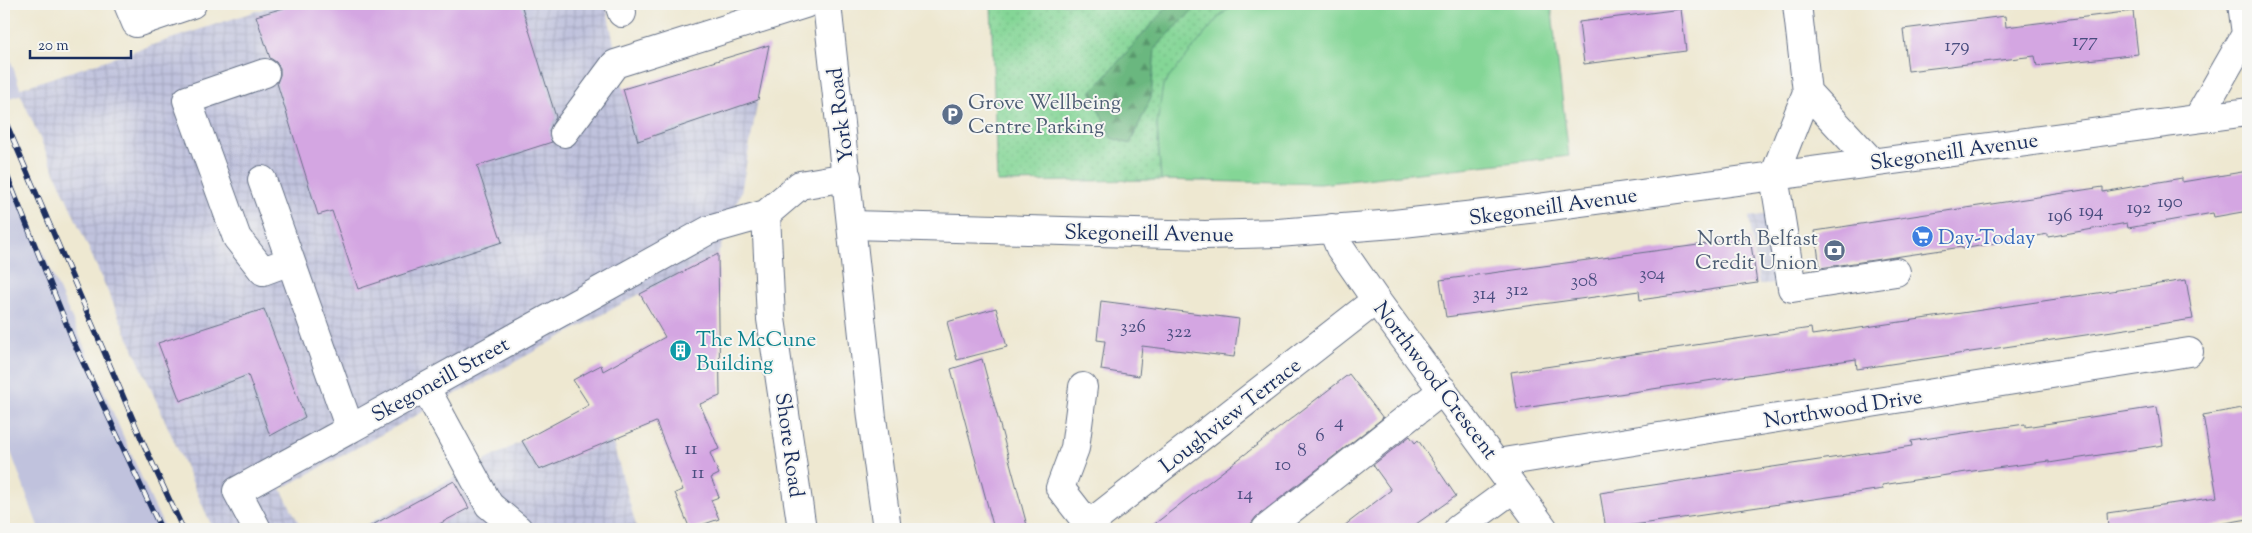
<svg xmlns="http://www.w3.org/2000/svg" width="2252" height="533" viewBox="0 0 2252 533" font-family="'Sorts Mill Goudy',serif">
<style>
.industrial{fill:url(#industrial-grid)}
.railway{fill:#c0c2dd}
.grass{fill:url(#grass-dots);stroke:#50827a}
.forest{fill:url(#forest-firs);stroke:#43736e}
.park{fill:#84d696;stroke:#50827a}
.building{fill:#d4a6e2}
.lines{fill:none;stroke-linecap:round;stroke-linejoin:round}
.minor-casing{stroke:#657086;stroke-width:30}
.major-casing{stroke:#657086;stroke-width:30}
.minor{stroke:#fff;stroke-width:28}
.major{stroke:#fff;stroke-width:28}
.rail-casing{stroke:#1b2f5e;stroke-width:5.5}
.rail{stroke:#f6f6f2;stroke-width:4;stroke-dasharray:11;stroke-linecap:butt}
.labels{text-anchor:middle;stroke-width:4;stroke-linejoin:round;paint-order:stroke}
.number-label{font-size:19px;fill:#494d7f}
.service-label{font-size:21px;fill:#4e5e75;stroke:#f6f6f2;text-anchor:start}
.street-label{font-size:21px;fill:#1b2f5e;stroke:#f6f6f2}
.shop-label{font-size:21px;fill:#366cbe;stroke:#f6f6f2;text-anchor:start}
.culture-label{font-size:21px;fill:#0d838f;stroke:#f6f6f2;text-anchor:start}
</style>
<defs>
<pattern id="industrial-grid" width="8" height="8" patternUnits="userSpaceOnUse" patternTransform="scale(1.25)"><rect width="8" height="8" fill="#c0c2dd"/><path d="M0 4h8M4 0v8" fill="none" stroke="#a4a7c0"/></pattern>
<pattern id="grass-dots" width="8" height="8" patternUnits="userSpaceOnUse" patternTransform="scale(1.25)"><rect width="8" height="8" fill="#84d696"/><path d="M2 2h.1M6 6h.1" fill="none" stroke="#71b884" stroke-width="1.8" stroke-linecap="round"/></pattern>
<pattern id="forest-firs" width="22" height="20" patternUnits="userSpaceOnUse" patternTransform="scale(1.25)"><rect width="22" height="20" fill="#6bb77f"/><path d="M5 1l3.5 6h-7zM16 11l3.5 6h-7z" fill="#57956b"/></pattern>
</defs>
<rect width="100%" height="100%" fill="#f6f6f2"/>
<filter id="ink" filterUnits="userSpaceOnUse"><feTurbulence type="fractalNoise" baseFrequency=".02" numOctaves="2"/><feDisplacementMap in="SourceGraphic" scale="10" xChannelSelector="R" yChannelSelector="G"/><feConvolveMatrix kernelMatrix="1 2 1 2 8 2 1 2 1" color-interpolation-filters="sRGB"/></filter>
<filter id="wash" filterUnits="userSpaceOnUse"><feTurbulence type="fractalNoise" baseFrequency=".0096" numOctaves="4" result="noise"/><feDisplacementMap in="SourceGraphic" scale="20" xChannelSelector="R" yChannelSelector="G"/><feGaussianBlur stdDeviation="1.12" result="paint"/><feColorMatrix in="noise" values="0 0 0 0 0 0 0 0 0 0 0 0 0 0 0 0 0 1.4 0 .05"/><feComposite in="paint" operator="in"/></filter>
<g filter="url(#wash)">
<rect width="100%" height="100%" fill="#eee8d1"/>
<path class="industrial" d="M 278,4 L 606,4 L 623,89 L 638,141 L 758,100 L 741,192 L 718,254 L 640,294 L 281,489 L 302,529 L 213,529 L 18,89 Z
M 1777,213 L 1787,281 L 1759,285 L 1749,217 Z
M 612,440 L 637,529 L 358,529 L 522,441 L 539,470 Z"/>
<path class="railway" d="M 4,40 L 22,94 L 4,100 Z
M 4,164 L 150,497 L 165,529 L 39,529 L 4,433 Z"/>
<path class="grass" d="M 991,4 L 1234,4 L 1217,19 L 1157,125 L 1161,180 L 997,182 Z"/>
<path class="forest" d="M 1170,4 L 1199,4 L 1155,48 L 1151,98 L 1130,144 L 1111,138 L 1091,92 Z"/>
<path class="park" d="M 1234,4 L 1551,4 L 1569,156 L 1320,184 L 1161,180 L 1157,125 L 1163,85 L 1217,19 Z"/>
<g id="blocks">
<path class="building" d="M 297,4 L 521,4 L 556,117 L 549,131 L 552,142 L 477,166 L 502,242 L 358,289 L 332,211 L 318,215 L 277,83 L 280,75 L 280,68 L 276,62 L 270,58 L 256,16 Z
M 1681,9 L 1686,51 L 1584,64 L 1579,22 Z
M 2133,11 L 2138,54 L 2037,66 L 2035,56 L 1908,71 L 1903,29 L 2005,16 L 2006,27 Z
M 769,45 L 758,100 L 638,141 L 623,89 Z
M 2248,171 L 2248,211 L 2214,217 L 2213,213 L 2128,228 L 2127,223 L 2048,237 L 2048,234 L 1962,249 L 1962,247 L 1820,268 L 1815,231 L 2103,187 L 2103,192 L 2182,178 L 2182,182 Z
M 1750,238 L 1757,283 L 1640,300 L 1639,291 L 1446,317 L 1440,280 Z
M 718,254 L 720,396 L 700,404 L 719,449 L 710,453 L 719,474 L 711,478 L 719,497 L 711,500 L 719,519 L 690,529 L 675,493 L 683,490 L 656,422 L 539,470 L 522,441 L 589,405 L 573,380 L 601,365 L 603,371 L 665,337 L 640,294 Z
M 2186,280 L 2193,319 L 1857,369 L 1856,359 L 1517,409 L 1511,372 L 1811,328 L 1812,335 Z
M 1101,301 L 1239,319 L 1234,357 L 1142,346 L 1139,376 L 1101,370 L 1105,341 L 1097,340 Z
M 996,308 L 1007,347 L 957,360 L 947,322 Z
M 264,309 L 305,417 L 270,436 L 248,375 L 180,401 L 158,343 Z
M 982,359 L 1028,529 L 994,529 L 951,369 Z
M 1349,374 L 1383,418 L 1256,517 L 1247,529 L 1148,529 Z
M 2157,407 L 2163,445 L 2049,463 L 2049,461 L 1973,471 L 1882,485 L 1883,489 L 1606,529 L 1600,493 L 1912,446 L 1911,441 L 1963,433 L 2025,424 L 2025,427 Z
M 2248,407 L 2248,519 L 2191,529 L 2108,529 L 2107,513 L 2217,497 L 2203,415 Z
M 1410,436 L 1415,443 L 1418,440 L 1456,496 L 1409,529 L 1340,529 L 1391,490 L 1373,465 Z
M 454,481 L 469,508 L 430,529 L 365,529 Z"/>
</g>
</g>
<g filter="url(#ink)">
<use href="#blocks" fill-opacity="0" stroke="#657086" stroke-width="1"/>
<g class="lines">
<defs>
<path id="minor" d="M 128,4 L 136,23 L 192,4
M 619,4 L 622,13
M 1797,4 L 1807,92 L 1774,176 L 1792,288 L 1896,272
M 265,73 L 187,100 L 237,238 L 263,271 L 290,261
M 1807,92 L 1872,162
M 2198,118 L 2246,34 L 2242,4
M 564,133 L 615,64 L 805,4
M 262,180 L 350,429 L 709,230 L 766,214
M 852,225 L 1205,235 L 1278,233 L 1394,224 L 1537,208 L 2248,112
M 1332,228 L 1340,248 L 1376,300 L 1544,529
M 425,387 L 489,505 L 518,529
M 1083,387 L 1075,448 L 1060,488 L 1088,524
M 1497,463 L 2189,352
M 257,529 L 237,491 L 350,429
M 802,529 L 771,319 L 766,214 L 800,185 L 847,177
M 1083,529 L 1376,300
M 1266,529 L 1443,390
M 1458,529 L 1514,488"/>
<path id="major" d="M 827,4 L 872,418 L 887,529"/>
</defs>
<use href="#minor" class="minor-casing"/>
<use href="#major" class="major-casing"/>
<use href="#minor" class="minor"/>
<use href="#major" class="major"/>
<defs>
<path id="rail" d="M 4,118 L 144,445 L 183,529
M 4,168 L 74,343 L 161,529"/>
</defs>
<use href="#rail" class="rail-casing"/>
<use href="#rail" class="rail"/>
</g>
</g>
<defs>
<symbol id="parking-disc" viewBox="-11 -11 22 22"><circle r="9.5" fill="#5c6f8a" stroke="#f6f6f2"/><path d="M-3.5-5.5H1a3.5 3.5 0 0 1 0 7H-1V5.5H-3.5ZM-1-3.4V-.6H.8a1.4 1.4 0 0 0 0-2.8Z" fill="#fff"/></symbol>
<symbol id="supermarket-disc" viewBox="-11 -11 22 22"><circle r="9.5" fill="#3f7fe0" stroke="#f6f6f2"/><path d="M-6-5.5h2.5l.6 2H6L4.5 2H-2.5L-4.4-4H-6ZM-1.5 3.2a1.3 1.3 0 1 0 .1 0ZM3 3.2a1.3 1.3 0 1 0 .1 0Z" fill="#fff"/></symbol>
<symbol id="bank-disc" viewBox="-11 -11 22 22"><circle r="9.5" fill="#5c6f8a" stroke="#f6f6f2"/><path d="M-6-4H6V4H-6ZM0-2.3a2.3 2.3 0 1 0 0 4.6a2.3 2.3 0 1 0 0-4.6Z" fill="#fff"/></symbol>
<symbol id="building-disc" viewBox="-11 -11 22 22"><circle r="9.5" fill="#0f9aa8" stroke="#f6f6f2"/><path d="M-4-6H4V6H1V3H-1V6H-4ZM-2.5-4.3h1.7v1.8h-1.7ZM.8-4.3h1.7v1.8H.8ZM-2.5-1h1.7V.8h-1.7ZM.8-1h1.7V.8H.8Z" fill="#fff"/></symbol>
</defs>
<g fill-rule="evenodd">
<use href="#parking-disc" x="940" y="102" width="25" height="25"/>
<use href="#supermarket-disc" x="1910" y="224" width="25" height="25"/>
<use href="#bank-disc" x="1822" y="238" width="25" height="25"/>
<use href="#building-disc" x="668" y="338" width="25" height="25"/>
</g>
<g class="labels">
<g class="number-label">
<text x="2085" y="46">177</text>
<text x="1957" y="51">179</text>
<text x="2170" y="207">190</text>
<text x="2139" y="213">192</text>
<text x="2091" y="216">194</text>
<text x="2060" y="221">196</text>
<text x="1652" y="279">304</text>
<text x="1584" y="286">308</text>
<text x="1517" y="295">312</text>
<text x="1484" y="299">314</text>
<text x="1133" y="332">326</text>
<text x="1179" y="337">322</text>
<text x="1339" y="427">4</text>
<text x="1320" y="441">6</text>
<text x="691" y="454">11</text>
<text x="1302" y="456">8</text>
<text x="1283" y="470">10</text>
<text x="698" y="478">11</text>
<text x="1245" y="499">14</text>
</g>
<g class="service-label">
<text x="968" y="109">Grove Wellbeing<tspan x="968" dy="24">Centre Parking</tspan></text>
<text x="1818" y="245" text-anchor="end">North Belfast<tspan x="1818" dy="24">Credit Union</tspan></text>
</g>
<g class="street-label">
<text transform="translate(840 115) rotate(-97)" y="7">York Road</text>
<text transform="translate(1954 151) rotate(-8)" y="7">Skegoneill Avenue</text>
<text transform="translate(1553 206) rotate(-8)" y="7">Skegoneill Avenue</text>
<text transform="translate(1149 233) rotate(1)" y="7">Skegoneill Avenue</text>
<text transform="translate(440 379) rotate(-29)" y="7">Skegoneill Street</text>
<text transform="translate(1436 380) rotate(53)" y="7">Northwood Crescent</text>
<text transform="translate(1843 408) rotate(-9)" y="7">Northwood Drive</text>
<text transform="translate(1230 415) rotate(-38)" y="7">Loughview Terrace</text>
<text transform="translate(790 445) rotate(82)" y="7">Shore Road</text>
</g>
<g class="shop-label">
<text x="1938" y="244">Day-Today</text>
</g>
<g class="culture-label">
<text x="696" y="346">The McCune<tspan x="696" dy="24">Building</tspan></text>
</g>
</g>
<rect width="2252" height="533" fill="none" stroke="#f6f6f2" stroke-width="20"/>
<path d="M30 50v8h101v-8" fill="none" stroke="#1b2f5e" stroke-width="2.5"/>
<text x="38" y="50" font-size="15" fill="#1b2f5e" stroke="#f6f6f2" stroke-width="4" paint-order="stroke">20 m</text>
</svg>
